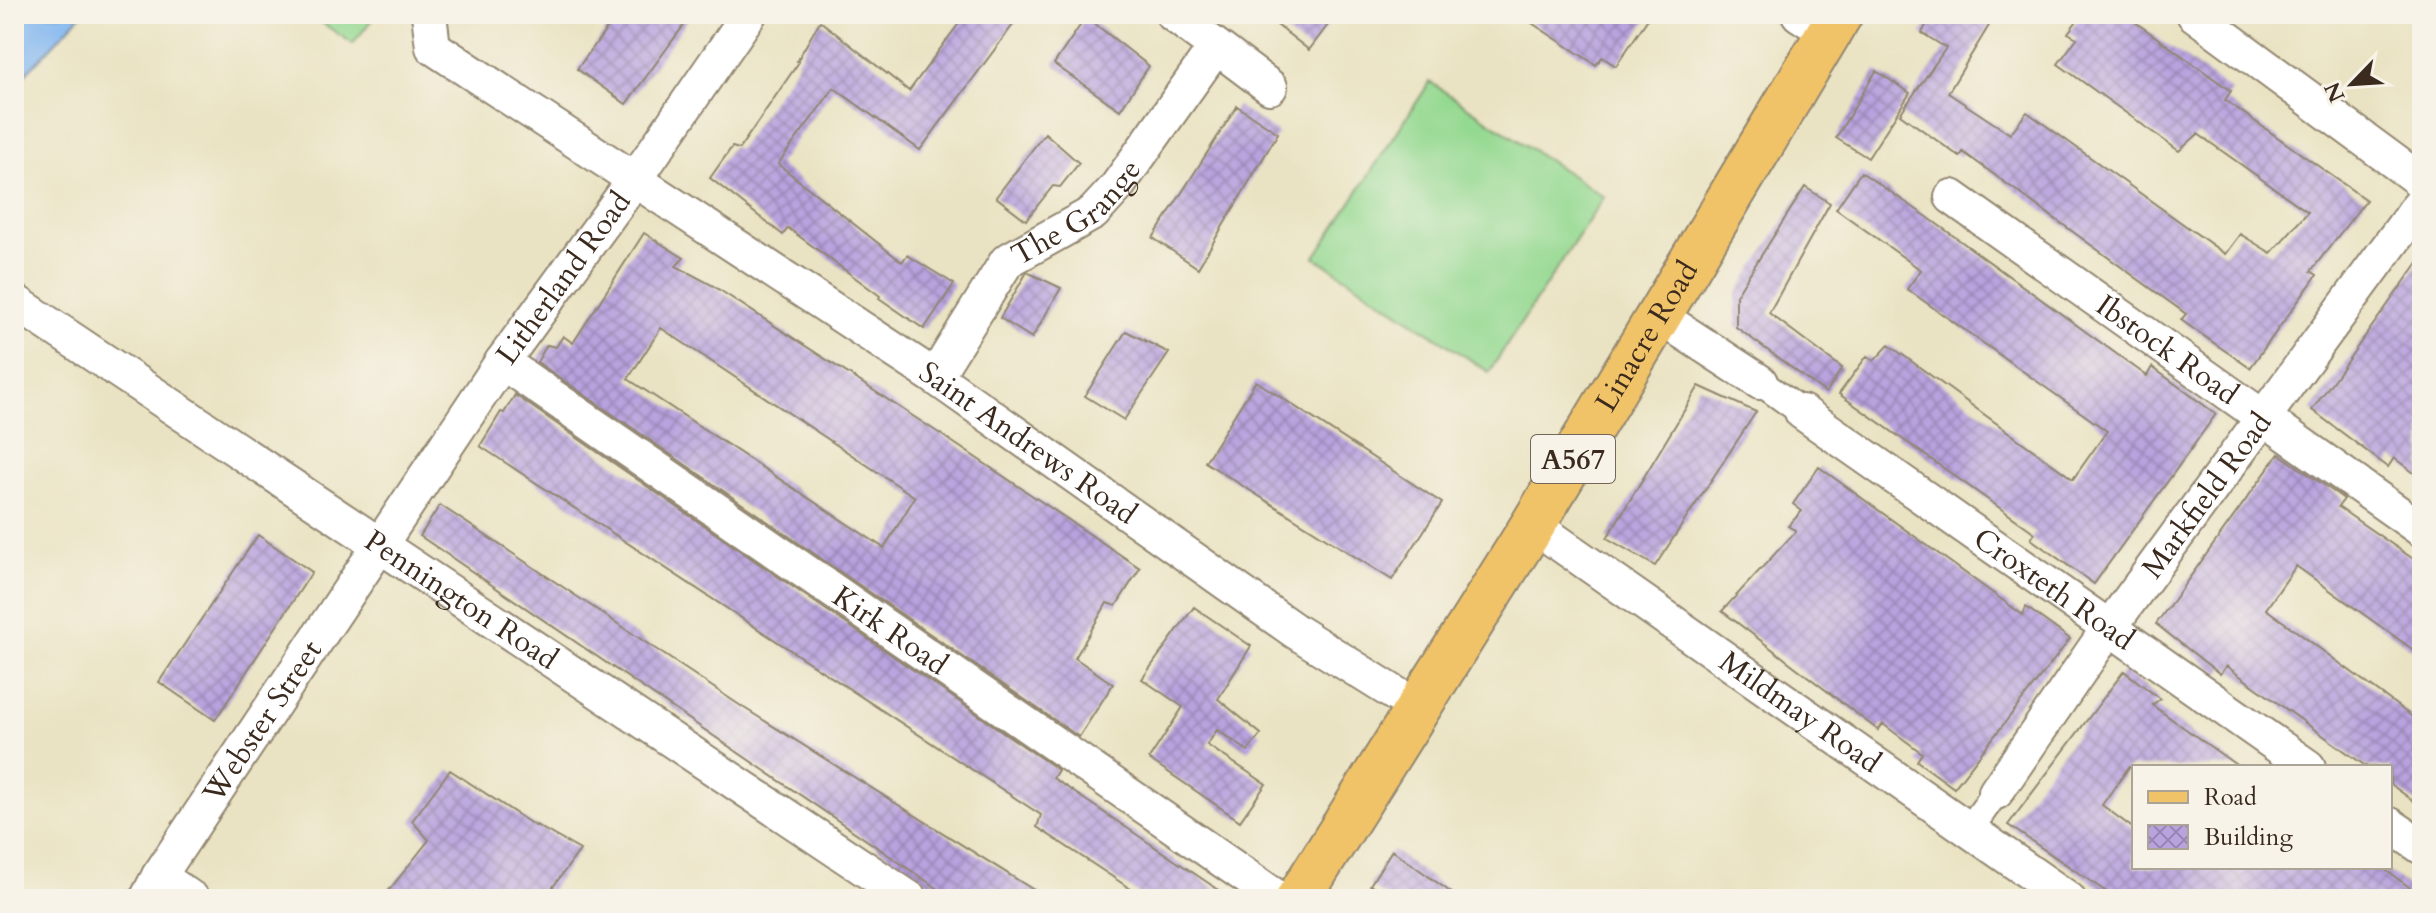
<svg xmlns="http://www.w3.org/2000/svg" width="2436" height="913" viewBox="0 0 2436 913" font-family="Cardo,serif">
<style>
.park{fill:url(#park-tufts);stroke:#688258;stroke-width:2}
.pitch{fill:#94d991;stroke:#688258;stroke-width:2}
.water{fill:#82b7f0;stroke:#5e7087;stroke-width:2}
.building{fill:url(#building-cross-hatch);fill-rule:evenodd}
.lines{fill:none;stroke-linecap:round;stroke-linejoin:round}
.pedestrian-casing{stroke:#928670;stroke-width:30}
.minor-casing{stroke:#928670;stroke-width:38}
.primary-casing{stroke:#928670;stroke-width:48}
.pedestrian{stroke:#fff;stroke-width:26}
.minor{stroke:#fff;stroke-width:34}
.primary{stroke:#f1c369;stroke-width:44}
.labels{text-anchor:middle;stroke-width:6;stroke-linejoin:round;paint-order:stroke}
.shield{fill:#f7f3e8;stroke:#73665b;stroke-width:2}
.shield-label{font-size:28px;font-weight:bold;fill:#3b2a1e}
.street-label{font-size:30px;fill:#3b2a1e;stroke:#f7f3e8}
</style>
<defs>
<pattern id="park-tufts" width="24" height="20" patternUnits="userSpaceOnUse" patternTransform="scale(2)"><rect width="24" height="20" fill="#94d991"/><path d="M3 7l-1-3M5 7V3M7 7l1-3M15 17l-1-3M17 17v-4M19 17l1-3" fill="none" stroke="#80ba7d"/></pattern>
<pattern id="building-cross-hatch" width="8" height="8" patternUnits="userSpaceOnUse" patternTransform="scale(2)"><rect width="8" height="8" fill="#b9a3df"/><path d="M0 0l8 8M0 8l8-8" fill="none" stroke="#9885b4"/></pattern>
</defs>
<rect width="100%" height="100%" fill="#f7f3e8"/>
<filter id="ink" filterUnits="userSpaceOnUse"><feTurbulence type="fractalNoise" baseFrequency=".0125" numOctaves="2"/><feDisplacementMap in="SourceGraphic" scale="16" xChannelSelector="R" yChannelSelector="G"/><feConvolveMatrix kernelMatrix="1 2 1 2 8 2 1 2 1" color-interpolation-filters="sRGB"/></filter>
<filter id="wash" filterUnits="userSpaceOnUse"><feTurbulence type="fractalNoise" baseFrequency=".006" numOctaves="4" result="noise"/><feDisplacementMap in="SourceGraphic" scale="32" xChannelSelector="R" yChannelSelector="G"/><feGaussianBlur stdDeviation="1.8" result="paint"/><feColorMatrix in="noise" values="0 0 0 0 0 0 0 0 0 0 0 0 0 0 0 0 0 1.4 0 .05"/><feComposite in="paint" operator="in"/></filter>
<g filter="url(#wash)">
<rect width="100%" height="100%" fill="#eae3c3"/>
<path class="park" d="M 309,14 L 376,14 L 353,44 Z"/>
<path class="pitch" d="M 1430,82 L 1604,197 L 1489,372 L 1315,257 Z"/>
<path class="water" d="M 14,14 L 82,14 L 14,86 Z"/>
<g id="blocks">
<path class="building" d="M 618,14 L 692,14 L 626,104 L 577,69 Z
M 966,14 L 1021,14 L 920,150 L 834,88 L 778,164 L 902,262 L 907,255 L 954,284 L 924,329 L 879,298 L 880,296 L 788,228 L 783,235 L 710,178 L 732,147 L 739,149 L 799,62 L 797,61 L 820,21 L 909,91 Z
M 1263,14 L 1336,14 L 1309,50 Z
M 1518,14 L 1651,14 L 1616,66 L 1602,57 L 1596,65 Z
M 1932,14 L 1996,14 L 1948,93 L 2010,134 L 2027,112 L 2225,254 L 2240,234 L 2271,253 L 2308,212 L 2198,134 L 2179,151 L 2058,64 L 2077,38 L 2068,33 L 2082,14 L 2124,14 L 2231,91 L 2225,100 L 2366,200 L 2311,271 L 2317,275 L 2250,368 L 2181,320 L 2186,314 L 1963,152 L 1960,157 L 1900,114 L 1946,48 L 1922,33 Z
M 1086,17 L 1149,66 L 1120,110 L 1054,64 Z
M 1876,71 L 1910,93 L 1868,158 L 1836,138 Z
M 1237,106 L 1278,133 L 1198,268 L 1153,238 Z
M 1045,133 L 1079,163 L 1060,187 L 1053,186 L 1026,220 L 996,197 Z
M 1861,172 L 1926,216 L 2147,376 L 2152,367 L 2216,414 L 2094,584 L 2031,539 L 2035,533 L 1839,394 L 1867,356 L 1874,361 L 1889,345 L 2073,479 L 2107,431 L 1907,289 L 1921,270 L 1836,209 Z
M 1805,187 L 1830,203 L 1769,313 L 1842,368 L 1826,393 L 1736,327 L 1736,295 Z
M 644,233 L 684,258 L 676,266 L 712,285 L 948,439 L 1140,568 L 1116,606 L 1107,603 L 1075,658 L 1113,684 L 1079,737 L 537,362 L 547,345 L 556,347 L 563,336 L 573,343 ZM 661,328 L 915,497 L 884,548 L 628,379 Z
M 2422,257 L 2422,479 L 2394,458 L 2388,467 L 2312,410 Z
M 1027,272 L 1061,288 L 1032,338 L 1000,318 Z
M 1126,331 L 1169,353 L 1124,420 L 1085,396 Z
M 1256,381 L 1442,503 L 1392,580 L 1205,462 Z
M 1699,386 L 1756,412 L 1655,566 L 1607,538 Z
M 515,395 L 1058,770 L 1053,778 L 1232,899 L 1146,899 L 1037,827 L 1041,815 L 480,446 L 501,412 L 504,413 Z
M 2279,454 L 2344,499 L 2338,507 L 2422,565 L 2422,656 L 2296,566 L 2266,609 L 2422,724 L 2422,807 L 2390,784 L 2390,767 L 2367,767 L 2226,666 L 2220,674 L 2156,624 Z
M 1819,467 L 2023,615 L 2026,607 L 2070,639 L 1954,788 L 1917,761 L 1922,753 L 1883,724 L 1878,730 L 1722,611 L 1796,531 L 1788,526 L 1802,511 L 1793,504 Z
M 440,505 L 741,706 L 1048,899 L 953,899 L 420,536 Z
M 258,535 L 312,572 L 215,720 L 159,682 Z
M 1194,607 L 1251,646 L 1218,699 L 1261,734 L 1248,751 L 1217,730 L 1207,745 L 1266,784 L 1240,821 L 1149,759 L 1183,707 L 1142,679 Z
M 2124,671 L 2160,699 L 2152,705 L 2239,767 L 2129,767 L 2102,805 L 2134,829 L 2134,867 L 2381,867 L 2422,896 L 2422,899 L 2117,899 L 2008,825 Z
M 450,770 L 535,826 L 536,825 L 580,850 L 544,899 L 382,899 L 429,840 L 412,821 Z
M 1392,850 L 1460,899 L 1389,899 L 1370,885 Z"/>
</g>
</g>
<g filter="url(#ink)">
<use href="#blocks" fill-opacity="0" stroke="#928670" stroke-width="2"/>
<g class="lines">
<defs>
<path id="pedestrian" d="M 1760,382 L 1802,412
M 1969,830 L 1996,792"/>
<g id="minor">
<path id="s1" d="M 429,14 L 433,47 L 935,377 L 1295,631 L 1418,708"/>
<path d="M 1173,14 L 1270,87"/>
<path d="M 1799,14 L 1828,33"/>
<path d="M 2194,14 L 2422,182"/>
<path id="s2" d="M 1952,197 L 2422,530"/>
<path id="s3" d="M 14,301 L 910,899"/>
<path d="M 1659,316 L 1760,382"/>
<path id="s4" d="M 502,362 L 1279,899"/>
<path id="s5" d="M 935,377 L 1007,261 L 1093,213 L 1116,188 L 1216,47"/>
<path id="s6" d="M 1802,412 L 2308,767"/>
<path id="s7" d="M 1533,525 L 2068,899"/>
<path id="s8" d="M 1996,792 L 2109,628 L 2422,201"/>
<path d="M 2390,825 L 2422,847"/>
<path d="M 159,876 L 192,899"/>
<path id="s9" d="M 147,899 L 159,876 L 502,362 L 636,178 L 749,14"/>
</g>
<g id="primary">
<path id="s10" d="M 1298,899 L 1533,525 L 1840,14"/>
</g>
</defs>
<use href="#pedestrian" class="pedestrian-casing"/>
<use href="#minor" class="minor-casing"/>
<use href="#primary" class="primary-casing"/>
<use href="#pedestrian" class="pedestrian"/>
<use href="#minor" class="minor"/>
<use href="#primary" class="primary"/>
</g>
</g>
<g class="labels">
<rect class="shield" x="1531" y="435" width="84" height="48" rx="6"/>
<g class="shield-label">
<text x="1573" y="469">A567</text>
</g>
<g class="street-label">
<text dy="10" stroke="none"><textPath href="#s5" startOffset="222">The Grange</textPath></text>
<text dy="10" stroke="none"><textPath href="#s9" startOffset="748">Litherland Road</textPath></text>
<text dy="10" stroke="none"><textPath href="#s10" startOffset="662">Linacre Road</textPath></text>
<text dy="10" stroke="none"><textPath href="#s2" startOffset="264">Ibstock Road</textPath></text>
<text dy="10" stroke="none"><textPath href="#s1" startOffset="748">Saint Andrews Road</textPath></text>
<text dy="10" stroke="none"><textPath href="#s8" startOffset="364">Markfield Road</textPath></text>
<text dy="10" stroke="none"><textPath href="#s6" startOffset="308">Croxteth Road</textPath></text>
<text dy="10" stroke="none"><textPath href="#s3" startOffset="538">Pennington Road</textPath></text>
<text dy="10" stroke="none"><textPath href="#s4" startOffset="472">Kirk Road</textPath></text>
<text dy="10" stroke="none"><textPath href="#s7" startOffset="326">Mildmay Road</textPath></text>
<text dy="10" stroke="none"><textPath href="#s9" startOffset="212">Webster Street</textPath></text>
</g>
</g>
<rect width="2436" height="913" fill="none" stroke="#f7f3e8" stroke-width="48"/>
<rect x="2132" y="765" width="260" height="104" fill="#f7f3e8" stroke="#aca397" stroke-width="2"/>
<rect x="2148" y="791" width="40" height="12" fill="#f1c369" stroke="#aca397" stroke-width="2"/>
<text x="2204" y="805" font-size="24" fill="#3b2a1e">Road</text>
<rect x="2148" y="825" width="40" height="24" fill="url(#building-cross-hatch)" stroke="#aca397" stroke-width="2"/>
<text x="2204" y="845" font-size="24" fill="#3b2a1e">Building</text>
<g transform="translate(2352 84) rotate(245)" stroke="#f7f3e8" stroke-width="6" paint-order="stroke">
<path d="M0-6L14 30L0 20L-14 30Z" fill="#3b2a1e"/>
<text y="-12" font-size="22" font-weight="bold" text-anchor="middle" fill="#3b2a1e">N</text>
</g>
</svg>
